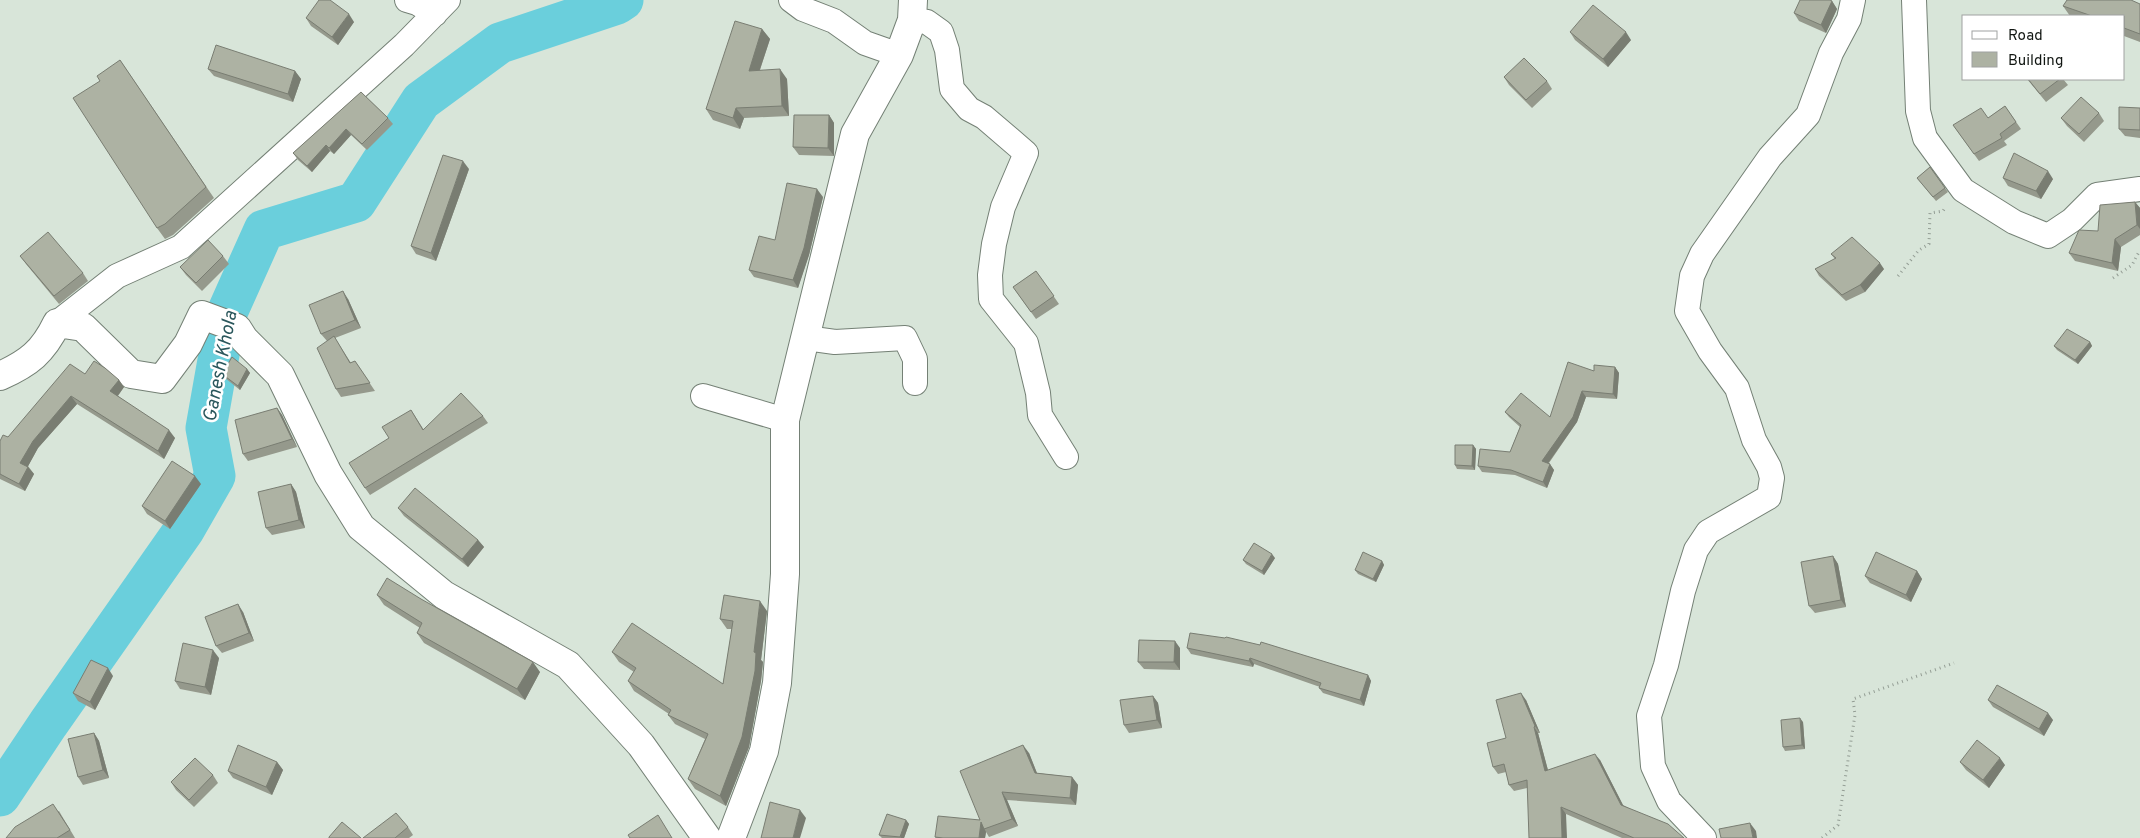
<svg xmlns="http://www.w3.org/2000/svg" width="2140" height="838" viewBox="0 0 2140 838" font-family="Overpass,sans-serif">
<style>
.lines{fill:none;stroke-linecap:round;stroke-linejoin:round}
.river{stroke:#6acfdc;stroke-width:41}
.minor-casing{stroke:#748075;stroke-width:26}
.tertiary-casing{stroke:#748075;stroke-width:30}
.secondary-casing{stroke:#748075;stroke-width:30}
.path{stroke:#949e95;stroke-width:3;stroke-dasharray:1 4;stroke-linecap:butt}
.minor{stroke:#fff;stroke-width:24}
.tertiary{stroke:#fff;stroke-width:28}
.secondary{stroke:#fff;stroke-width:28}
.wall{fill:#95998c}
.shaded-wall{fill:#797d72}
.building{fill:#adb2a3;stroke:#797d72}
.labels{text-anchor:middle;stroke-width:5;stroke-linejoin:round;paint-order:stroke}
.water-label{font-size:19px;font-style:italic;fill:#2a575c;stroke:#fff}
</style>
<rect width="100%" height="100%" fill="#d8e5d9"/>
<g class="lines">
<path class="river" d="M 0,796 L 48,724 L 184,530 L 215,476 L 206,428 L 226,315 L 264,230 L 356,202 L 421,101 L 500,43 L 617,4 L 623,0"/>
<defs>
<path id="minor" d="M 407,0 L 417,3 L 435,14
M 791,0 L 803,9 L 834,21 L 865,43 L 899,55
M 1914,0 L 1918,111 L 1925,138 L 1963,190 L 2014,222 L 2048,236 L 2072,220 L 2097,195 L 2140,189
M 912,20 L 927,22 L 941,32 L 947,50 L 952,89 L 969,109 L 984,117 L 1026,153 L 1003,207 L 994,244 L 990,275 L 991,299 L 1026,343 L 1038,393 L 1040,415 L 1066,457
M 57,323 L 117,276 L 181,247 L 404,45 L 448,0
M 806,338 L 835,342 L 905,338 L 915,359 L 915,383
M 703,396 L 785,420
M 1704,838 L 1669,801 L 1653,766 L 1649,716 L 1666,665 L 1683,591 L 1696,550 L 1708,532 L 1769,497 L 1772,478 L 1769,467 L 1754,440 L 1737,388 L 1710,351 L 1687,311 L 1692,276 L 1702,254 L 1770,157 L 1808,115 L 1831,53 L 1849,19 L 1853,0"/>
<path id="tertiary" d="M 0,376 C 29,363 43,352 57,323 L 83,327 L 131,374 L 162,379 L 188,344 L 202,315 L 237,328 L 244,339 L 280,375 L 328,474 L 361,527 L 444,595 L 568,665 L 641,745 L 707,838"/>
<path id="secondary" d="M 731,838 L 764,751 L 777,683 L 785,574 L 785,420 L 855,134 L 899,55 L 912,20 L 913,0"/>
</defs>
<use href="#minor" class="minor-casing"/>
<use href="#tertiary" class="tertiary-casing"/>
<use href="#secondary" class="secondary-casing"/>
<path class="path" d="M 1898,276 L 1919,250 L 1929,244 L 1930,213 L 1943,211 L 1946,206
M 2113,278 L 2132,265 L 2140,250
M 1822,838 L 1838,825 L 1855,715 L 1853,699 L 1954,663"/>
<use href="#minor" class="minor"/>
<use href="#tertiary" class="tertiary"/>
<use href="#secondary" class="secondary"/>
</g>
<path class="wall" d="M 1832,1 L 1837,9 L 1826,33 L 1799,21 L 1794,13 Z
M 2140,4 L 2140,42 L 2124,36 L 2124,16 L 2070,16 L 2063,6 Z
M 306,18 L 354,22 L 338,45 L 311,26 Z
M 762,29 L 770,39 L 760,70 L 787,79 L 789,116 L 744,118 L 740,129 L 713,120 L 706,109 Z
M 1570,32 L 1631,40 L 1608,67 L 1575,40 Z
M 120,60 L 214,198 L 173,235 L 165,239 L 157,228 L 100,81 Z
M 208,69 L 295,71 L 301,79 L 293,102 L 214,76 Z
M 1504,77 L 1547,81 L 1552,89 L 1532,108 L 1509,85 Z
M 2027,79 L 2063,79 L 2068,85 L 2046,102 Z
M 361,92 L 388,118 L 393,124 L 367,150 L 351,135 L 334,154 L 330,151 L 312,172 L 298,160 L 293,153 Z
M 2005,106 L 2021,129 L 2004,141 L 2007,145 L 1979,161 L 1953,125 L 1988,118 Z
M 2140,108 L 2140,138 L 2125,136 L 2119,129 Z
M 2099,113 L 2104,121 L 2084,142 L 2067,126 L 2061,118 Z
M 829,115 L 834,123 L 834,156 L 799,155 L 793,147 Z
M 1930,167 L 1948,192 L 1936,201 L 1917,178 Z
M 469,169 L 436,261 L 416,254 L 411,246 Z
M 2003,178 L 2053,179 L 2041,199 L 2008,186 Z
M 823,197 L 809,255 L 798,288 L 754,277 L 749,270 L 775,240 Z
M 2135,202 L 2140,208 L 2140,235 L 2121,247 L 2118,271 L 2075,261 L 2069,253 Z
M 1831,254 L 1884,269 L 1865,292 L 1846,301 L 1819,276 L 1815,269 L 1835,259 Z
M 20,256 L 83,273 L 88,281 L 59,304 L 26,264 Z
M 223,256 L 229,264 L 202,291 L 186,275 L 180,267 Z
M 1036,271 L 1059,304 L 1036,319 L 1013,287 Z
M 348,299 L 361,328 L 335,338 L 351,363 L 355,361 L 375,391 L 341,397 L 336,389 L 327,341 L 321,334 Z
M 2090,342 L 2092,346 L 2078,364 L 2057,350 L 2054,346 Z
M 1615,367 L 1619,373 L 1617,399 L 1586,397 L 1577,422 L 1549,463 L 1554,470 L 1547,488 L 1515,475 L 1482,472 L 1478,466 L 1510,452 L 1520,427 L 1509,417 L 1505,412 L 1550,417 L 1594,371 Z
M 247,369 L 250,373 L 240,390 L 225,378 L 222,374 Z
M 85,374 L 119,380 L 124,387 L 118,396 L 175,438 L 164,459 L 77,404 L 38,448 L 28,466 L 34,474 L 25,491 L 0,479 L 0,441 L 8,437 Z
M 277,408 L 282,415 L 297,447 L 248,461 L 243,454 Z
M 411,410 L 424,430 L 483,416 L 488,423 L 370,495 L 365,488 L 389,438 Z
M 1473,445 L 1476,449 L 1475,470 L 1457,469 L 1455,465 Z
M 201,484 L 170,529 L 147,514 L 142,506 Z
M 291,484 L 296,492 L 305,528 L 272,535 L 266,528 Z
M 398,508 L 478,540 L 484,547 L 468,567 L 404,516 Z
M 1833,556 L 1838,564 L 1846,607 L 1815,613 L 1809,606 Z
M 1275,558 L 1264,575 L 1246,564 L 1243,560 Z
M 1382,561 L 1384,565 L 1376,582 L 1358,574 L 1355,570 Z
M 1917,571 L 1922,579 L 1911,602 L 1870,583 L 1865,576 Z
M 377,595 L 540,672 L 525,700 L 424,643 L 417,633 L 420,628 L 384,605 Z
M 767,611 L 761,660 L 763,662 L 761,681 L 749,747 L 726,806 L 695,789 L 688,779 L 705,739 L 675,724 L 668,715 L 669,714 L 634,691 L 628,681 L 634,672 L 619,662 L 612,652 L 723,684 L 732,629 L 727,629 L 720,619 Z
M 243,612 L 254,641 L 222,653 L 216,646 Z
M 1180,648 L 1180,670 L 1144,669 L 1138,662 Z
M 1187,648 L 1368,675 L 1371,681 L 1364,706 L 1323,693 L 1319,688 L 1320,687 L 1254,664 L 1253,667 L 1191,654 Z
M 219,658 L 211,695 L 180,689 L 175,681 Z
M 113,676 L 95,710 L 78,701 L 73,693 Z
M 1153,696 L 1158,703 L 1162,728 L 1129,733 L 1124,725 Z
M 1526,700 L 1540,733 L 1538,733 L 1548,770 L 1600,760 L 1623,805 L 1684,838 L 1622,838 L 1566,814 L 1527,788 L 1514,791 L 1509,785 L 1506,772 L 1498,774 L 1493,767 L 1506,738 Z
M 1988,700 L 2053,720 L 2044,736 L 1993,707 Z
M 1803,722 L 1805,749 L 1785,751 L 1783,747 Z
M 94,733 L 99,741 L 109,778 L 83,785 L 78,777 Z
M 1029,753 L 1037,773 L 1072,777 L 1078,785 L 1076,805 L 1007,800 L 1018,826 L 989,837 L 986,832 L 985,838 L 936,838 L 935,837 L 980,820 Z
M 277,762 L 283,770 L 272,795 L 233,778 L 228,771 Z
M 1960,762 L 2005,765 L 1989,788 L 1966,770 Z
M 213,775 L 218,783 L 194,807 L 176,790 L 171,782 Z
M 59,811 L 75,838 L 6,838 Z
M 906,820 L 909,824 L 904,838 L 882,838 L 879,835 Z
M 408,827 L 413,835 L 409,838 L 363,838 Z"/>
<path class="shaded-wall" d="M 1832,1 L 1837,9 L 1826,33 L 1821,25 Z
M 349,14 L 354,22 L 338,45 L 332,37 Z
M 762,29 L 770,39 L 756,81 L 749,71 Z
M 1626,32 L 1631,40 L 1608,67 L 1603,59 Z
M 780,69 L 787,79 L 789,116 L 782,106 Z
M 295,71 L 301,79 L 293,102 L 288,94 Z
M 736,108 L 744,118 L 740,129 L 733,118 Z
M 829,115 L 834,123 L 834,156 L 828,148 Z
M 346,129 L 351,135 L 334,154 L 329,148 Z
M 326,145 L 330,151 L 312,172 L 307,166 Z
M 463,161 L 469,169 L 436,261 L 431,253 Z
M 2048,171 L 2053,179 L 2041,199 L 2036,191 Z
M 817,189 L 823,197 L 809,255 L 798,288 L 793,280 Z
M 2135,202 L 2140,208 L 2140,229 L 2137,225 Z
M 2115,239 L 2121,247 L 2118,271 L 2112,263 Z
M 1880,263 L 1884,269 L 1865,292 L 1860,285 Z
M 343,291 L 348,299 L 361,328 L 355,320 Z
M 2090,342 L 2092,346 L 2078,364 L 2075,360 Z
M 1615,367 L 1619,373 L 1617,399 L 1613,394 Z
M 247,369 L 250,373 L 240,390 L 238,386 Z
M 119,380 L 124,387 L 116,398 L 110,391 Z
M 1582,391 L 1586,397 L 1577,422 L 1546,466 L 1542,461 Z
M 71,396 L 77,404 L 38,448 L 26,470 L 20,463 L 33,441 Z
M 277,408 L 282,415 L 297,447 L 292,439 Z
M 169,430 L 175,438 L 164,459 L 158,451 Z
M 1473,445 L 1476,449 L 1475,470 L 1472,466 Z
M 1550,464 L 1554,470 L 1547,488 L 1543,482 Z
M 28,467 L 34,474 L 25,491 L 19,484 Z
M 195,476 L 201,484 L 170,529 L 165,521 Z
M 291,484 L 296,492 L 305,528 L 299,520 Z
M 478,540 L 484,547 L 468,567 L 462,559 Z
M 1272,554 L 1275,558 L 1264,575 L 1262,571 Z
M 1833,556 L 1838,564 L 1846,607 L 1841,600 Z
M 1382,561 L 1384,565 L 1376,582 L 1373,579 Z
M 1917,571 L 1922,579 L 1911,602 L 1906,595 Z
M 760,601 L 767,611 L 761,660 L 763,662 L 761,681 L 749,747 L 726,806 L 720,796 L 754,652 Z
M 238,604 L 243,612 L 254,641 L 249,633 Z
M 1175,641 L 1180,648 L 1180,670 L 1174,662 Z
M 213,650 L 219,658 L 211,695 L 205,687 Z
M 1250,658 L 1254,664 L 1253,667 L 1249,661 Z
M 533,662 L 540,672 L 525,700 L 517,689 Z
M 108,668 L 113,676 L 95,710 L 90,702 Z
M 1368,675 L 1371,681 L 1364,706 L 1360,700 Z
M 1521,693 L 1526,700 L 1540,733 L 1535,726 Z
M 1153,696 L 1158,703 L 1162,728 L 1157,720 Z
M 2048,713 L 2053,720 L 2044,736 L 2039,729 Z
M 1800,718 L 1803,722 L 1805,749 L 1802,745 Z
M 1534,727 L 1538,733 L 1550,778 L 1545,771 Z
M 94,733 L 99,741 L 109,778 L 103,770 Z
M 1023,745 L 1029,753 L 1040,781 L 1035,773 Z
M 1595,754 L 1600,760 L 1626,811 L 1621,805 Z
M 2000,758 L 2005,765 L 1989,788 L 1983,780 Z
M 277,762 L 283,770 L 272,795 L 266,787 Z
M 1072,777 L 1078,785 L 1076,805 L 1070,798 Z
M 1002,792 L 1007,800 L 1018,826 L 1012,819 Z
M 1561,807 L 1566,814 L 1567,838 L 1562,838 Z
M 800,810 L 806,818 L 800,838 L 793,838 Z
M 906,820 L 909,824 L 904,838 L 901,838 L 900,837 Z
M 981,822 L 986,832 L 985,838 L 979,838 Z
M 1750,823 L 1756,831 L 1757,838 L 1753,838 Z"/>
<path class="building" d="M 319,0 L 330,0 L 349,14 L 332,37 L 306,18 Z
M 1800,0 L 1830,0 L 1832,1 L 1821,25 L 1794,13 Z
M 2067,0 L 2131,0 L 2140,4 L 2140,34 L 2124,28 L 2124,16 L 2092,16 L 2063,6 Z
M 1593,5 L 1626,32 L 1603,59 L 1570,32 Z
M 735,21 L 762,29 L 749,71 L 780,69 L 782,106 L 736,108 L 733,118 L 706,109 Z
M 216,45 L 295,71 L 288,94 L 208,69 Z
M 1524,58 L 1547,81 L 1526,100 L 1504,77 Z
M 120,60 L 206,187 L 165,224 L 157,228 L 73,98 L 100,81 L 97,76 Z
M 2028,79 L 2060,79 L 2040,94 Z
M 361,92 L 388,118 L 362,144 L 346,129 L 329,148 L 326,145 L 307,166 L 293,153 Z
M 2081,97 L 2099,113 L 2079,134 L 2061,118 Z
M 2005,106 L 2016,122 L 2000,134 L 2002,138 L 1974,154 L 1953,125 L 1981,108 L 1988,118 Z
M 2119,107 L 2140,108 L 2140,130 L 2119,129 Z
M 794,115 L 829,115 L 828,148 L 793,147 Z
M 2014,153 L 2048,171 L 2036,191 L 2003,178 Z
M 443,155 L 463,161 L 431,253 L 411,246 Z
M 1930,167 L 1945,188 L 1933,197 L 1917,178 Z
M 787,183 L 817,189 L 804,248 L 793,280 L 749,270 L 759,236 L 775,240 Z
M 2135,202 L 2137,225 L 2115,239 L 2112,263 L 2069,253 L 2079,230 L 2098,231 L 2100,205 Z
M 48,232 L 83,273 L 54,296 L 20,256 Z
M 1852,237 L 1880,263 L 1860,285 L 1842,295 L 1815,269 L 1836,258 L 1831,254 Z
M 208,240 L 223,256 L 196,283 L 180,267 Z
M 1036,271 L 1054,296 L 1031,312 L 1013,287 Z
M 343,291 L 355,320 L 321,334 L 309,305 Z
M 2067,329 L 2090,342 L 2075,360 L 2054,346 Z
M 334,336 L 350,363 L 355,361 L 370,383 L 336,389 L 317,348 Z
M 232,357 L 247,369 L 238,386 L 222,374 Z
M 94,361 L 105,368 L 119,380 L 110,391 L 169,430 L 158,451 L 71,396 L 33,441 L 20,463 L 28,467 L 19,484 L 0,474 L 0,441 L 3,435 L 8,437 L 70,364 L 85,374 Z
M 1568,362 L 1594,371 L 1594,365 L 1615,367 L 1613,394 L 1582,391 L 1573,417 L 1542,461 L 1550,464 L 1543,482 L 1511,470 L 1478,466 L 1480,449 L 1510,452 L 1521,425 L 1505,412 L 1521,393 L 1550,417 Z
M 461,393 L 483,416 L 365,488 L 349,463 L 389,438 L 382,427 L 411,410 L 423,430 Z
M 277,408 L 292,439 L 243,454 L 235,420 Z
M 1455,445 L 1473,445 L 1472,466 L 1455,465 Z
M 172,461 L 195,476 L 165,521 L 142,506 Z
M 291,484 L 299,520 L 266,528 L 258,492 Z
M 415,488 L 478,540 L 462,559 L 398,508 Z
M 1254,543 L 1272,554 L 1262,571 L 1243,560 Z
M 1363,552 L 1382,561 L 1373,579 L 1355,570 Z
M 1876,552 L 1917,571 L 1906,595 L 1865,576 Z
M 1833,556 L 1841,600 L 1809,606 L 1801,562 Z
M 387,578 L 421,599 L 533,662 L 517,689 L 417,633 L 422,623 L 377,595 Z
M 724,595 L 760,601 L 754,652 L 756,653 L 755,671 L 742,737 L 720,796 L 688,779 L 708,734 L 668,715 L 671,710 L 628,681 L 636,668 L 612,652 L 632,623 L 723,684 L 733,621 L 720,619 Z
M 238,604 L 249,633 L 216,646 L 205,617 Z
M 1190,633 L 1225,638 L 1226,637 L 1260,645 L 1261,642 L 1368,675 L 1360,700 L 1319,688 L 1321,683 L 1250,658 L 1249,661 L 1187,648 Z
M 1139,640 L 1175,641 L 1174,662 L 1138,662 Z
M 183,643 L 213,650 L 205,687 L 175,681 Z
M 91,660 L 108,668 L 90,702 L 73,693 Z
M 1997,685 L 2048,713 L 2039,729 L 1988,700 Z
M 1521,693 L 1535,726 L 1534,727 L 1545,771 L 1595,754 L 1621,805 L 1668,824 L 1684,838 L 1634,838 L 1561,807 L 1562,838 L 1529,838 L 1527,780 L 1509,785 L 1504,764 L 1493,767 L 1487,743 L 1506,738 L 1496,700 Z
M 1153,696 L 1157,720 L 1124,725 L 1120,700 Z
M 1800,718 L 1802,745 L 1783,747 L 1781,720 Z
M 94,733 L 103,770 L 78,777 L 68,739 Z
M 1977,740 L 2000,758 L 1983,780 L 1960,762 Z
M 238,745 L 277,762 L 266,787 L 228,771 Z
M 1023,745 L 1035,773 L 1072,777 L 1070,798 L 1002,792 L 1012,819 L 984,829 L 981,822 L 979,838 L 943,838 L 935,837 L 938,816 L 980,820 L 960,771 Z
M 195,758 L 213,775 L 189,800 L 171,782 Z
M 770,802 L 800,810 L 793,838 L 761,838 Z
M 53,804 L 70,830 L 57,838 L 6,838 L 15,827 Z
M 396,813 L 408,827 L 395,838 L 363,838 Z
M 887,814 L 906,820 L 900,837 L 879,835 Z
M 658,815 L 672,838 L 630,838 L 628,835 Z
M 342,822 L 361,838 L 329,838 L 329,837 Z
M 1750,823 L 1753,838 L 1721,838 L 1719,829 Z"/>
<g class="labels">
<g class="water-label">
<text transform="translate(219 366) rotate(-79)" y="7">Ganesh Khola</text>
</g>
</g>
<rect x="1962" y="15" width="162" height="65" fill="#ffffff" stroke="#a0a2a1"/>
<rect x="1972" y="31" width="25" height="8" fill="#ffffff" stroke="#a0a2a1"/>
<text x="2008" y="40" font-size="15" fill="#121713">Road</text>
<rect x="1972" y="52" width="25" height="15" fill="#adb2a3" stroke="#a0a2a1"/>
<text x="2008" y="65" font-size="15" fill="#121713">Building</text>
</svg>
